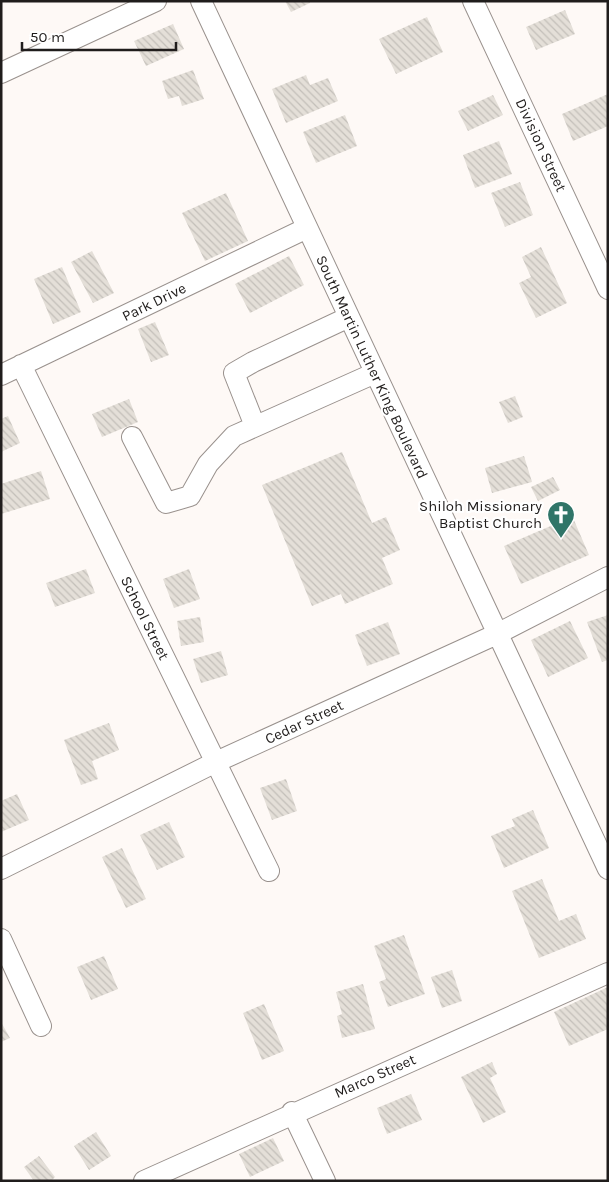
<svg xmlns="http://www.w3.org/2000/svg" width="609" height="1182" viewBox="0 0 609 1182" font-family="Karla,sans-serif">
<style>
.building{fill:url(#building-back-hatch)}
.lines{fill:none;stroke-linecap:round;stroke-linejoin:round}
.minor-casing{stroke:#99918d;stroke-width:22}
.minor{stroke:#fff;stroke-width:20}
.labels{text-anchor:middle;stroke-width:4.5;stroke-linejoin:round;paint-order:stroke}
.street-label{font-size:15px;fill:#201d1c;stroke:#fff}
.poi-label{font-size:15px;fill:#201d1c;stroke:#fff;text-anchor:end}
</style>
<defs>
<pattern id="building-back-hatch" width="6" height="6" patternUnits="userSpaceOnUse" patternTransform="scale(1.25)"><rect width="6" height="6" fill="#e4dfd8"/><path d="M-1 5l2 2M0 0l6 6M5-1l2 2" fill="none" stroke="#c3bfb9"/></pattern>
</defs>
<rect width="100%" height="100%" fill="#fef9f6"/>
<path class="building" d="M 285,1 L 309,1 L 310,3 L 291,12 Z
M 565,10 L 575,34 L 536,50 L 526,27 Z
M 427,17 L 443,52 L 396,74 L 379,39 Z
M 173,24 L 184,49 L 146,66 L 134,41 Z
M 193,70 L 204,99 L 182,106 L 179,96 L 168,99 L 162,81 Z
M 306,75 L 310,85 L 328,78 L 338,101 L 286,123 L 272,89 Z
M 608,94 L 608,126 L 573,141 L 562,114 Z
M 493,95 L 503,115 L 468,131 L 458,111 Z
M 345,115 L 357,146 L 316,163 L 303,132 Z
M 499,141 L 512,174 L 475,188 L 463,155 Z
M 520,182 L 533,215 L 505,227 L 491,193 Z
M 226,193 L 248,241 L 205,261 L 182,213 Z
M 541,247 L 567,303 L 536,318 L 519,283 L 531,277 L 522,257 Z
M 92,251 L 114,293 L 93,303 L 71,262 Z
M 289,256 L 304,285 L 250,313 L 235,284 Z
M 62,267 L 81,312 L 53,324 L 34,279 Z
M 155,322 L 169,355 L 151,362 L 138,329 Z
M 515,396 L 523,417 L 508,423 L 499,402 Z
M 129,399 L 138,422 L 102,437 L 92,414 Z
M 8,416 L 20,443 L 1,452 L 1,419 Z
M 342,452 L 372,523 L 386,517 L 400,550 L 382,558 L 393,584 L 345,604 L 341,594 L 312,606 L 262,485 Z
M 524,456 L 532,482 L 492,493 L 485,468 Z
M 41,471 L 50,499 L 1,514 L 1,484 Z
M 553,477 L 560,490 L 538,501 L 531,487 Z
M 567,504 L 589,555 L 521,584 L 504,546 L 553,525 L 547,512 Z
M 86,569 L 95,593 L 55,607 L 46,583 Z
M 189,569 L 200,599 L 174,608 L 163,579 Z
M 608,615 L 608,660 L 602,662 L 587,622 Z
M 200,617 L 204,642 L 181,646 L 177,621 Z
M 570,621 L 588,658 L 548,677 L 531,640 Z
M 388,622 L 400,654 L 367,666 L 355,635 Z
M 221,651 L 228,675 L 201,683 L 193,659 Z
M 109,723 L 119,750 L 92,761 L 98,779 L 81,785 L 64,740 Z
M 286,779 L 297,811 L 272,820 L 260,788 Z
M 17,794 L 29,820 L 1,832 L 1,801 Z
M 533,810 L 549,848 L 504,868 L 491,836 L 515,826 L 512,819 Z
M 169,822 L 185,857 L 157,870 L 140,835 Z
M 122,848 L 146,899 L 126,908 L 102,857 Z
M 542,879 L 559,921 L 576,914 L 586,939 L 539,958 L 512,891 Z
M 404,935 L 425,994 L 388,1007 L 379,982 L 386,979 L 374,946 Z
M 104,956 L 118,989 L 91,1000 L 77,967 Z
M 452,970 L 462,1001 L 442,1008 L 431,977 Z
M 363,984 L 375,1029 L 342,1038 L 337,1016 L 342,1014 L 336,992 Z
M 608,987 L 608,1029 L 569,1046 L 554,1012 Z
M 264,1004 L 284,1051 L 262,1060 L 243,1013 Z
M 1,1022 L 10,1038 L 1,1042 Z
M 492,1062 L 497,1074 L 490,1078 L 506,1112 L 483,1123 L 461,1077 Z
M 411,1094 L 422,1120 L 387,1134 L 377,1108 Z
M 96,1132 L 111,1156 L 89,1170 L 74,1146 Z
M 273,1138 L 284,1161 L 250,1177 L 239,1154 Z
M 39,1156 L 55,1177 L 51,1181 L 34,1181 L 24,1167 Z"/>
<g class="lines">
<defs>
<path id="minor" d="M 201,1 L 608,869
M 473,1 L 608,289
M 1,73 L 156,1
M 21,365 L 269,871
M 1,375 L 307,228
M 255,426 L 234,373 L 253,362 L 349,317
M 132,437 L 166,503 L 190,496 L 208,464 L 234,436 L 375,373
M 1,869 L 216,762 L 497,634 L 608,577
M 1,939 L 41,1026
M 292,1112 L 325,1181
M 144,1181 L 608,973"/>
</defs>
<use href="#minor" class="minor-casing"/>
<use href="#minor" class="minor"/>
</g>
<defs>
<symbol id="church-pin" viewBox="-11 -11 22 30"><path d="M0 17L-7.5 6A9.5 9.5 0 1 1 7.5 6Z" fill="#307568" stroke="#fff"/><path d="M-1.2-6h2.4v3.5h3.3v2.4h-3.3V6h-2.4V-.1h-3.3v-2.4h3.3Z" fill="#fff"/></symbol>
</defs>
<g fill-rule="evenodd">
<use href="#church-pin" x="545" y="499" width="32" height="43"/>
</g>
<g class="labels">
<g class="street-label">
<text transform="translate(541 145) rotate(65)" y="5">Division Street</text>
<text transform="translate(154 302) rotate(-26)" y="5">Park Drive</text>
<text transform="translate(372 367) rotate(65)" y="5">South Martin Luther King Boulevard</text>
<text transform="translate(145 618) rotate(64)" y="5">School Street</text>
<text transform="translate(304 722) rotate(-25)" y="5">Cedar Street</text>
<text transform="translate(375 1076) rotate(-24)" y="5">Marco Street</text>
</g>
<g class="poi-label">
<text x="542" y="511">Shiloh Missionary<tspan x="542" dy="17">Baptist Church</tspan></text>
</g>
</g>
<rect width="609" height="1182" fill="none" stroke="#201d1c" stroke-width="5"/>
<path d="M22 42v8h154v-8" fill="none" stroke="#201d1c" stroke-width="2.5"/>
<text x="30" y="42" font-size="15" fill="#201d1c" stroke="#ffffff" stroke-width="4" paint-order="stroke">50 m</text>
</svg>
